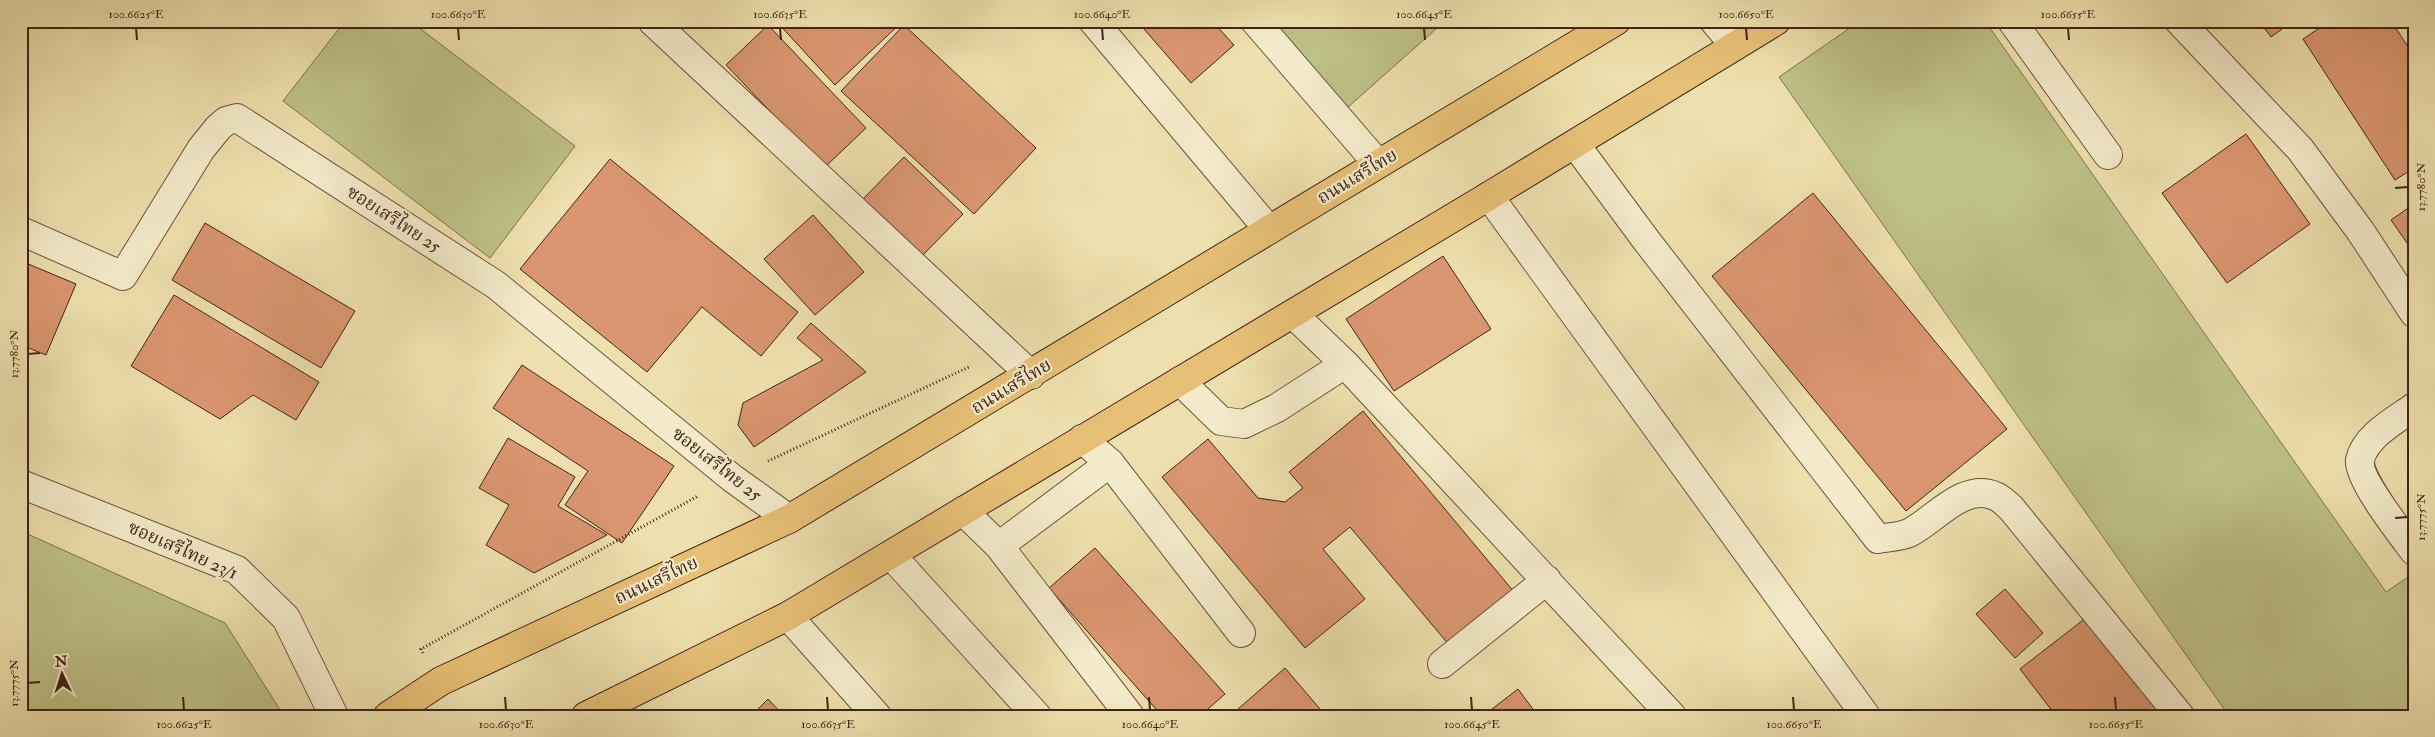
<svg xmlns="http://www.w3.org/2000/svg" width="2435" height="737" viewBox="0 0 2435 737" font-family="'IM FELL Double Pica','Noto Serif Thai',serif">
<style>
.green{fill:#bec187;stroke:#7f7250}
.building{fill:#da9670;stroke:#40241a}
.lines{fill:none;stroke-linecap:round;stroke-linejoin:round}
.minor-casing{stroke:#6c533f;stroke-width:30}
.major-casing{stroke:#40241a;stroke-width:30}
.path{stroke:#40241a;stroke-width:3;stroke-dasharray:1 2.5;stroke-linecap:butt}
.minor{stroke:#f4ebca;stroke-width:28}
.major{stroke:#e7c077;stroke-width:28}
.ticks{fill:none;stroke:#40241a;stroke-width:2}
.labels{text-anchor:middle;stroke-width:4.5;stroke-linejoin:round;paint-order:stroke}
.street-label{font-size:18px;fill:#40241a;stroke:#f4ebca}
.neatline{fill:none;stroke:#40241a;stroke-width:2}
.ticks-label{font-size:12px;text-anchor:middle;fill:#40241a}
</style>
<rect width="100%" height="100%" fill="#eee0ae"/>
<filter id="stains"><feTurbulence type="fractalNoise" baseFrequency=".004" numOctaves="4"/><feColorMatrix values="0 0 0 0 .2 0 0 0 0 .09 0 0 0 0 .02 0 0 0 .5 -.17"/></filter>
<radialGradient id="worn" r=".72"><stop offset=".6" stop-color="#630" stop-opacity="0"/><stop offset="1" stop-color="#630" stop-opacity=".3"/></radialGradient>
<path class="green" d="M 345,21 L 410,21 L 575,146 L 490,258 L 283,101 Z
M 1254,21 L 1445,21 L 1338,116 Z
M 1860,21 L 1985,21 L 2386,592 L 2414,573 L 2414,716 L 2229,716 L 1779,77 Z
M 21,531 L 225,623 L 284,716 L 21,716 Z"/>
<path class="building" d="M 776,21 L 903,21 L 835,85 Z
M 1137,21 L 1212,21 L 1234,45 L 1191,83 Z
M 2259,21 L 2293,21 L 2271,37 Z
M 2330,21 L 2391,21 L 2414,56 L 2414,168 L 2395,180 L 2303,39 Z
M 768,25 L 866,128 L 824,168 L 726,65 Z
M 904,25 L 1036,148 L 974,214 L 841,91 Z
M 2246,134 L 2310,224 L 2227,283 L 2162,193 Z
M 904,157 L 963,214 L 921,257 L 862,200 Z
M 610,159 L 798,312 L 761,356 L 702,307 L 647,372 L 520,269 Z
M 1813,193 L 2007,429 L 1906,511 L 1712,276 Z
M 2414,204 L 2414,253 L 2391,220 Z
M 813,215 L 864,272 L 815,315 L 764,259 Z
M 205,223 L 355,311 L 321,368 L 172,280 Z
M 1443,256 L 1491,329 L 1394,391 L 1346,319 Z
M 21,261 L 76,284 L 46,355 L 21,345 Z
M 174,295 L 319,382 L 296,420 L 253,395 L 220,419 L 131,366 Z
M 811,323 L 866,372 L 754,447 L 738,425 L 743,403 L 823,360 L 797,338 Z
M 522,365 L 674,466 L 622,543 L 565,505 L 588,471 L 493,408 Z
M 1363,411 L 1520,599 L 1455,652 L 1350,527 L 1323,549 L 1365,599 L 1305,648 L 1162,477 L 1208,439 L 1258,498 L 1285,502 L 1303,488 L 1289,472 Z
M 508,438 L 575,477 L 558,506 L 607,535 L 534,573 L 486,545 L 509,505 L 479,488 Z
M 1095,548 L 1225,694 L 1200,716 L 1162,716 L 1049,588 Z
M 2005,589 L 2043,633 L 2015,658 L 1976,614 Z
M 2087,617 L 2164,716 L 2056,716 L 2020,669 Z
M 1285,668 L 1326,716 L 1230,716 Z
M 1518,689 L 1538,716 L 1483,716 Z
M 768,699 L 784,716 L 751,716 Z"/>
<g class="lines">
<defs>
<path id="minor" d="M 652,21 L 1031,375
M 1093,21 L 1269,230
M 1255,21 L 1378,164
M 1714,21 L 1735,46
M 2012,21 L 2108,155
M 2179,21 L 2300,149 L 2361,232 L 2414,313
M 1575,144 L 1646,240 L 1878,539 C 1887,537 1900,537 1909,533 C 1934,521 1963,482 1995,496 C 2001,498 2006,504 2011,508 L 2180,716
M 1489,196 L 1866,716
M 21,231 L 123,276 L 201,149 L 218,128 L 226,121 L 237,118 L 496,285 L 732,478 L 789,519
M 1293,314 L 1345,364 L 1672,716
M 1180,381 L 1221,421 L 1244,424 L 1277,408 L 1345,364
M 2414,407 C 2396,420 2365,436 2360,460 C 2357,478 2402,535 2414,551
M 1082,439 L 1110,463 L 1241,633
M 21,484 L 237,570 L 286,618 L 334,716
M 963,511 L 999,546 L 1130,716
M 999,546 L 1110,463
M 891,555 L 1037,716
M 788,616 L 877,716
M 1442,664 L 1547,580"/>
<path id="major" d="M 388,716 L 441,681 L 789,519 L 1616,21
M 586,716 L 788,616 L 1489,196 L 1776,21"/>
</defs>
<use href="#minor" class="minor-casing"/>
<use href="#major" class="major-casing"/>
<path class="path" d="M 768,461 L 971,366
M 423,653 L 421,649 L 698,496"/>
<use href="#minor" class="minor"/>
<use href="#major" class="major"/>
</g>
<path class="ticks" d="M 136,28 L 137,40M 458,28 L 459,40M 780,28 L 781,40M 1102,28 L 1103,40M 1424,28 L 1425,40M 1746,28 L 1747,40M 2068,28 L 2069,40M 2395,188 L 2408,187M 28,354 L 40,353M 2395,518 L 2408,517M 28,683 L 40,682M 183,697 L 184,710M 505,697 L 506,710M 827,697 L 828,710M 1149,697 L 1150,710M 1471,697 L 1472,710M 1793,697 L 1794,710M 2115,697 L 2116,710"/>
<g class="labels">
<g class="street-label">
<text transform="translate(1357 176) rotate(-31)" y="6">ถนนเสรีไทย</text>
<text transform="translate(394 219) rotate(33)" y="6">ซอยเสรีไทย 25</text>
<text transform="translate(1011 386) rotate(-31)" y="6">ถนนเสรีไทย</text>
<text transform="translate(717 464) rotate(38)" y="6">ซอยเสรีไทย 25</text>
<text transform="translate(183 550) rotate(24)" y="6">ซอยเสรีไทย 23/1</text>
<text transform="translate(656 580) rotate(-25)" y="6">ถนนเสรีไทย</text>
</g>
</g>
<rect width="2435" height="737" fill="none" stroke="#eee0ae" stroke-width="55"/>
<g transform="translate(62 674) rotate(356)" stroke="#f4ebca" stroke-width="4" paint-order="stroke">
<path d="M0-4L9 19L0 12L-9 19Z" fill="#40241a"/>
<text y="-8" font-size="14" font-weight="bold" text-anchor="middle" fill="#40241a">N</text>
</g>
<rect x="28" y="28" width="2380" height="682" class="neatline"/>
<g class="ticks-label">
<text x="136" y="18">100.6625°E</text>
<text x="458" y="18">100.6630°E</text>
<text x="780" y="18">100.6635°E</text>
<text x="1102" y="18">100.6640°E</text>
<text x="1424" y="18">100.6645°E</text>
<text x="1746" y="18">100.6650°E</text>
<text x="2068" y="18">100.6655°E</text>
<text transform="translate(2421 187) rotate(-90)" y="4">13.7780°N</text>
<text transform="translate(14 354) rotate(-90)" y="4">13.7780°N</text>
<text transform="translate(2421 517) rotate(-90)" y="4">13.7775°N</text>
<text transform="translate(14 683) rotate(-90)" y="4">13.7775°N</text>
<text x="184" y="728">100.6625°E</text>
<text x="506" y="728">100.6630°E</text>
<text x="828" y="728">100.6635°E</text>
<text x="1150" y="728">100.6640°E</text>
<text x="1472" y="728">100.6645°E</text>
<text x="1794" y="728">100.6650°E</text>
<text x="2116" y="728">100.6655°E</text>
</g>
<rect width="100%" height="100%" filter="url(#stains)"/>
<rect width="100%" height="100%" fill="url(#worn)"/>
</svg>
